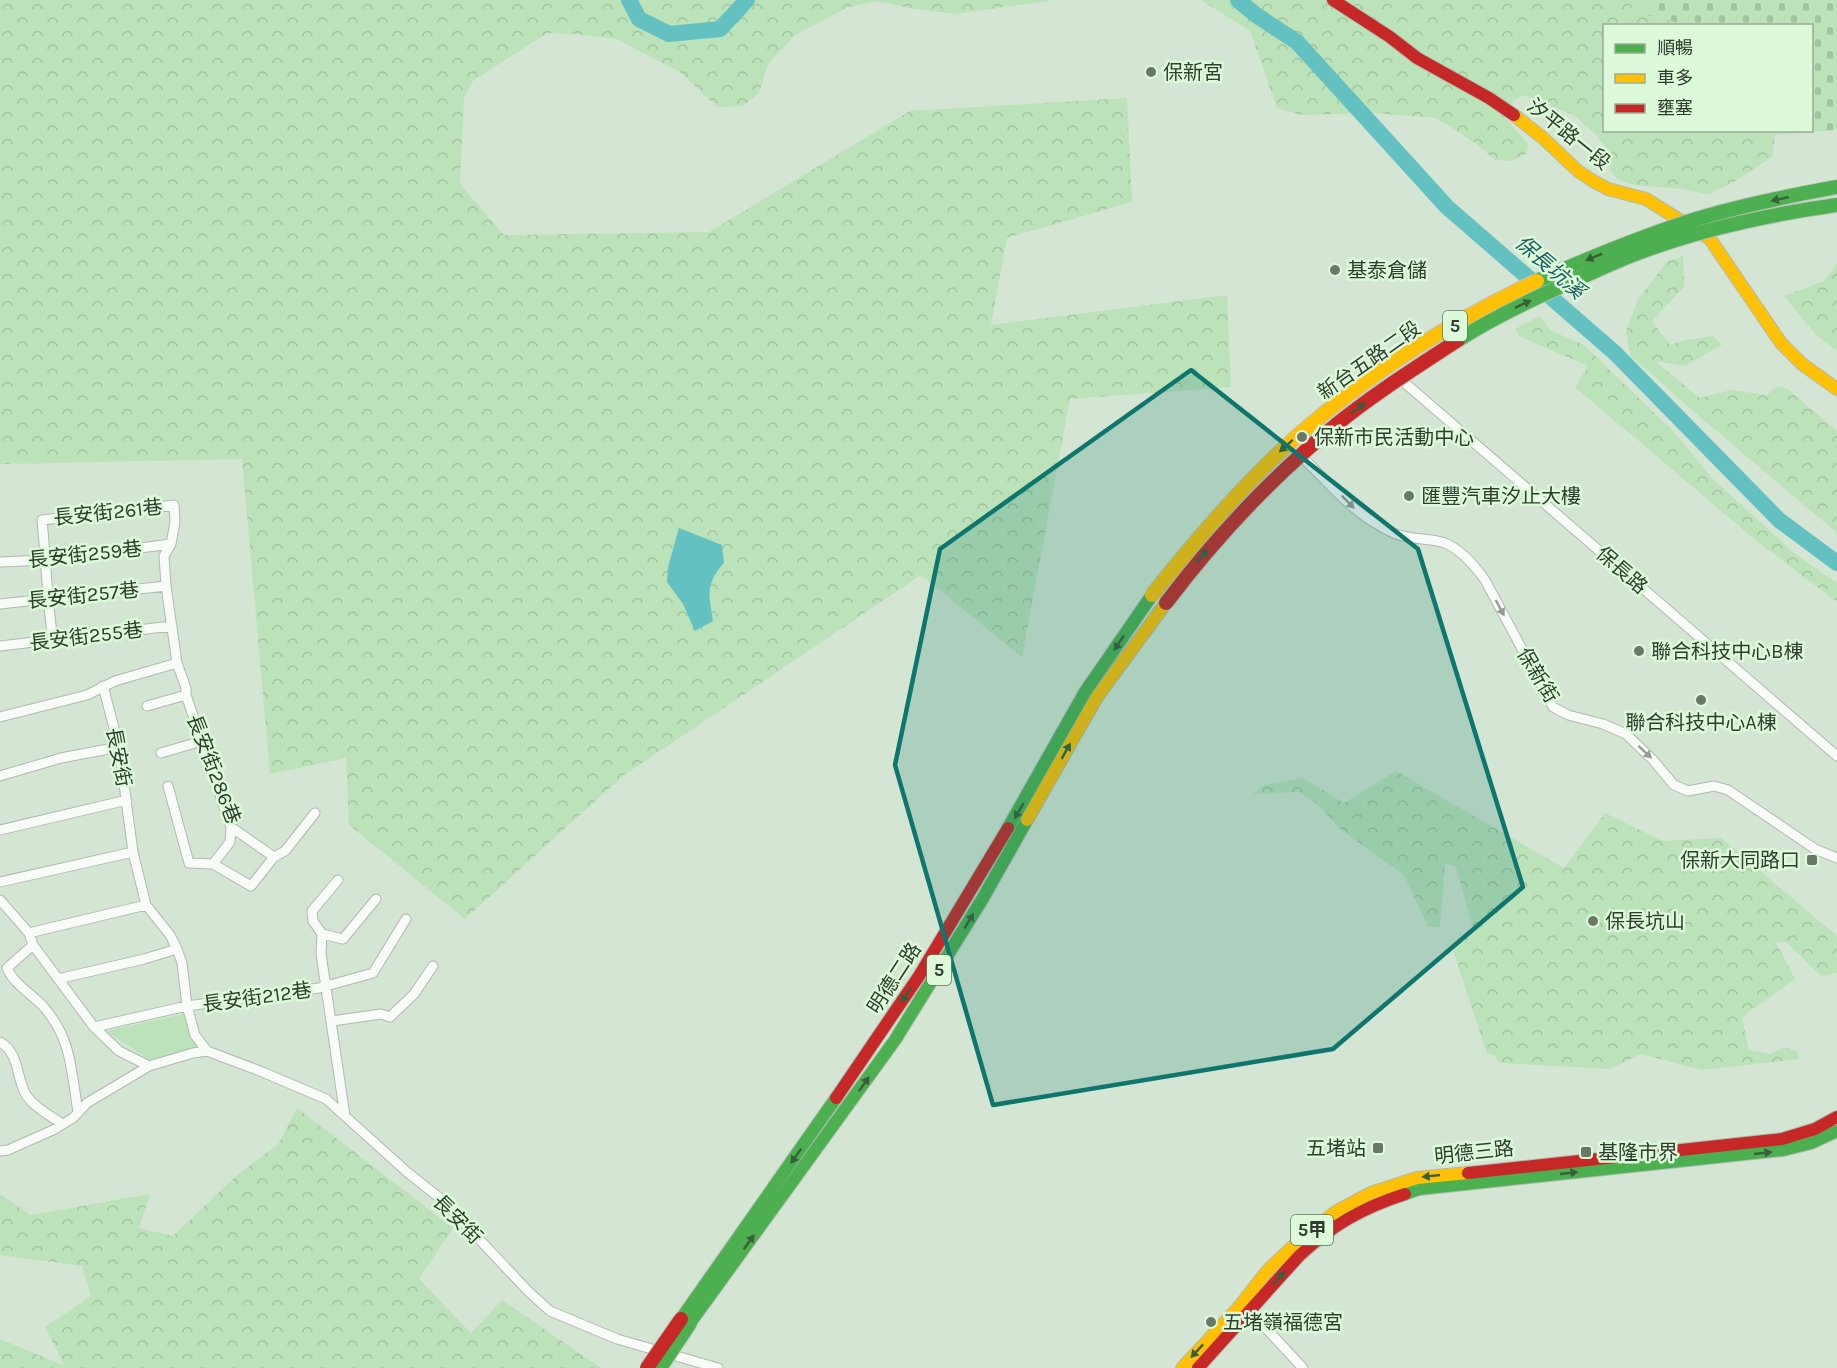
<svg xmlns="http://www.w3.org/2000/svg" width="1837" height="1368" viewBox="0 0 1837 1368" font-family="Karla,'Noto Sans TC',sans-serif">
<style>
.forest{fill:url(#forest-crowns)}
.cemetery{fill:url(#cemetery-stones)}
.park{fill:#bce2b9}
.water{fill:#64c1c2}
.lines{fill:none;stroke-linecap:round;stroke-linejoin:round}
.river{stroke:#64c1c2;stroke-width:16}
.street-casing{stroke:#aebbae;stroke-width:11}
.fast-casing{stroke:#aebbae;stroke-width:14}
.slow-casing{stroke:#aebbae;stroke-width:14}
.jam-casing{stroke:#aebbae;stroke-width:14}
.street{stroke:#f9fbf8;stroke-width:9}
.fast{stroke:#4caf50;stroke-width:12}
.slow{stroke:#ffc107;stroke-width:12}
.jam{stroke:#c62828;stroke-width:12}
.fast-bridge-casing{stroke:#bbc3ba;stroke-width:16;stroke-linecap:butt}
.slow-bridge-casing{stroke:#bbc3ba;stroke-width:16;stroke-linecap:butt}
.jam-bridge-casing{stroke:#bbc3ba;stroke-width:16;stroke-linecap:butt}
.fast-bridge{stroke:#4caf50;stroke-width:14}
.slow-bridge{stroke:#ffc107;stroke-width:14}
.jam-bridge{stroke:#c62828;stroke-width:14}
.oneway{fill:#395e3a}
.oneway2{fill:#959c94}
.marked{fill:#0f766e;fill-opacity:0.2;stroke:#0f766e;stroke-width:4.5;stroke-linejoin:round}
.poi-dot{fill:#6a7769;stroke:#dcf9d9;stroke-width:2}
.labels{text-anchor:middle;stroke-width:5;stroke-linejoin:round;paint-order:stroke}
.shield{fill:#dcf9d9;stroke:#647563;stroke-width:1.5}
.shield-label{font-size:18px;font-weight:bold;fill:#313c30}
.poi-label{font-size:20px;fill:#313c30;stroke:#dcf9d9;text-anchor:start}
.street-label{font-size:20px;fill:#313c30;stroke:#dcf9d9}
.water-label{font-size:21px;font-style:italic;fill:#195c61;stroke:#dcf9d9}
</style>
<defs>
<pattern id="forest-crowns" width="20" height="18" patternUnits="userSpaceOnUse" patternTransform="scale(1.5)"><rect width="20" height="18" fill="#bce2b9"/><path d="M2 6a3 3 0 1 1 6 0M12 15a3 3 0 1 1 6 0" fill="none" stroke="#a2c39f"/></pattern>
<pattern id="cemetery-stones" width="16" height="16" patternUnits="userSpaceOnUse" patternTransform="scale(1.5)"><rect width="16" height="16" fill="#bce2b9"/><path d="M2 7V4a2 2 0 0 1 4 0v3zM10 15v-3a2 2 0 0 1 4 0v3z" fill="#a2c39f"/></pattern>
</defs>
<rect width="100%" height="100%" fill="#d5e5d3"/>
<path class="forest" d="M 0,0 L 1054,0 L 955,14 L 908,8 L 877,1 L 846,8 L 794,36 L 768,64 L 759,93 L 743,106 L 717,107 L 680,72 L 616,39 L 575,34 L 547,33 L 473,81 L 464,98 L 460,184 L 504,235 L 709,232 L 910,111 L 1127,98 L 1132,202 L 1007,238 L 991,325 L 1227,295 L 1231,387 L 1070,399 L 1022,657 L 921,575 L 623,776 L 465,919 L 349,825 L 346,758 L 270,774 L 242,459 L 2,464 L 0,465 Z
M 1201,0 L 1645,0 L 1647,15 L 1686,25 L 1604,26 L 1604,130 L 1772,131 L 1775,135 L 1772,157 L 1734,182 L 1708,194 L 1682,189 L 1635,185 L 1618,180 L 1610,170 L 1608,149 L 1596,135 L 1574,115 L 1524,95 L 1514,100 L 1505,117 L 1529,145 L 1526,154 L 1511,161 L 1495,160 L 1475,143 L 1436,118 L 1374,113 L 1301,115 L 1277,108 L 1250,31 Z
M 1683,256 L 1684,287 L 1652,321 L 1670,345 L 1686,340 L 1713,336 L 1722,345 L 1685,366 L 1655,361 L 1700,398 L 1731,390 L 1767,395 L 1778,386 L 1788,389 L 1837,431 L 1837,533 L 1700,417 L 1630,355 L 1626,331 L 1638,299 L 1668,261 Z
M 1837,263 L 1837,351 L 1817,336 L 1784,296 L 1824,281 Z
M 1540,316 L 1550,330 L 1584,345 L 1673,431 L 1712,478 L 1794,553 L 1837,583 L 1837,602 L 1754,539 L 1575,387 L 1588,366 L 1519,336 L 1515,329 Z
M 1396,771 L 1564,868 L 1605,813 L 1663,841 L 1721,838 L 1837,936 L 1837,973 L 1821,976 L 1786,942 L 1776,942 L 1795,979 L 1742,1017 L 1749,1050 L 1771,1054 L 1784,1047 L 1797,1051 L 1799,1059 L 1702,1070 L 1641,1054 L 1610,1069 L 1500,1063 L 1494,1055 L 1487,1054 L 1451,944 L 1473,928 L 1456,867 L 1445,863 L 1440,927 L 1428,927 L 1404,875 L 1341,830 L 1316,803 L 1299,792 L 1253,794 L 1264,785 L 1303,778 L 1344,803 Z
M 297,1108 L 453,1228 L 419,1279 L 471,1333 L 502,1300 L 601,1368 L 0,1368 L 0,1339 L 65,1366 L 45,1327 L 91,1296 L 82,1266 L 0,1255 L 0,1194 L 31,1215 L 150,1194 L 139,1228 L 173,1236 L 236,1176 L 279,1143 Z"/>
<path class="cemetery" d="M 1645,0 L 1837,0 L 1837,130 L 1775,135 L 1772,131 L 1812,130 L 1812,26 L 1686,25 L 1647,15 Z"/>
<path class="park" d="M 188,1013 L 198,1050 L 150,1060 L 106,1031 Z"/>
<path class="water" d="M 679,528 L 722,545 L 724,563 C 705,584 709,595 713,621 L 695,631 L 683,604 L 667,582 L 668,567 Z"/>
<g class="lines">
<path class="river" d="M 629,0 L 639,19 L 669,34 L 720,29 L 747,0
M 1238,0 L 1256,15 L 1297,42 L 1447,207 L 1615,353 L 1779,520 L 1837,563"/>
<defs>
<path id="street" d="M 1406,384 L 1837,756
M 1306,461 C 1328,482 1348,507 1375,523 C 1382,527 1391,533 1399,535 C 1414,540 1430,538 1445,543 C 1462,550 1475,566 1485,580 L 1553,707 L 1568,715 L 1603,724 L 1626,734 L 1653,760 L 1674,785 L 1688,791 L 1714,786 L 1728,790 L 1815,849 L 1837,858
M 0,562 L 46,560 L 171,544
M 0,604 L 166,586
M 53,640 C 47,600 46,560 42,520 L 174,505 L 175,522 L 171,544 L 164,556 L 166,586 L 177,663 L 186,688 L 186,695 L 231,827 L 274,857
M 0,646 L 172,626
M 103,686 L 119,747 L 133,852 L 146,905 L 170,935 L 177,949 L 182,963 L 187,1006 L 195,1035 L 207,1051
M 147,706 L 186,695
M 0,717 L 87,695 L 115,681 L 177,663
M 161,753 L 202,741
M 0,776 L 61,758 L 119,747
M 168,786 L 189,863 L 213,864
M 231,827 L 230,842 L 213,864 L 251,886 L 274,857 L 285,851 L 315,813
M 0,830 L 127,800
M 0,882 L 133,852
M 0,900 L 29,933 L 33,945 L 94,1027 L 119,1051 L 149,1066 L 193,1053 L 207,1051 L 260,1071 L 326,1099 L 407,1172 L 441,1199 L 529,1292 L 550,1311 L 617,1339 L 718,1368
M 29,933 L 146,905
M 322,934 L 321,954 L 345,1116
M 322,934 L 343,939 L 376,899
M 322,934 L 313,921 L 312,911 L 338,880
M 33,945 L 7,968 C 13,983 30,993 42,1005 C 72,1038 71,1070 78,1112
M 58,979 L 144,959 L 177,949
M 332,1021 L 381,1014 L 390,1017 L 414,994 L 433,966
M 94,1027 L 187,1006 L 319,988 L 373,973 L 406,919
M 0,1042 C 19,1053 16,1075 25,1093 C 32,1106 51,1116 62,1124
M 0,1151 L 8,1150 L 53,1130 L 73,1118 L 87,1103 L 149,1066
M 1238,1316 L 1262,1324 L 1303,1368"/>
<path id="fast" d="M 1008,828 L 1085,692 L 1152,595
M 1405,1194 L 1419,1189 L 1783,1150 L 1811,1143 L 1837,1131
M 681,1319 L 836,1098
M 690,1323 L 895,1040 L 983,898 L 1027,820"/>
<path id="slow" d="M 1514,115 L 1543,138 L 1578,171 L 1593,181 L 1608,189 L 1646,199 L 1710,239 L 1781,343 L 1802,364 L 1837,389
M 1027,820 L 1097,697 L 1166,603
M 1182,1368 L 1239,1307 L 1268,1270 L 1305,1235 L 1337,1211 L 1371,1193 L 1417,1178 L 1468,1173"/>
<path id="jam" d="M 1333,0 L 1390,37 L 1417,58 L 1489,98 L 1514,115
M 836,1098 L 919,976 L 1008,828
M 1468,1173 L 1782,1139 L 1815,1129 L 1837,1117
M 1198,1368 L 1299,1256 C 1332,1225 1362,1208 1405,1194"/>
</defs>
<use href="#street" class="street-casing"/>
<use href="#fast" class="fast-casing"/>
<use href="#slow" class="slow-casing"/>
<use href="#jam" class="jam-casing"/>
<use href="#street" class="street"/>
<use href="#fast" class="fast"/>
<use href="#slow" class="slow"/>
<use href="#jam" class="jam"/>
<defs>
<path id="fast-bridge" d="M 1537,281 C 1587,259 1638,238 1690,221 C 1738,206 1788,196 1837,187
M 1458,340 C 1494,317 1532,299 1571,282 C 1591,273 1610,264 1630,256 C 1696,230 1766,215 1837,205
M 660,1368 L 690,1323"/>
<path id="slow-bridge" d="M 1152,595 C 1193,544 1235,494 1283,449 C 1354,383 1449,322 1537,281"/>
<path id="jam-bridge" d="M 1166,603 C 1216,537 1273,476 1337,424 C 1375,393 1417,367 1458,340
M 647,1368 L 681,1319"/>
</defs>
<use href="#fast-bridge" class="fast-bridge-casing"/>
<use href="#slow-bridge" class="slow-bridge-casing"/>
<use href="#jam-bridge" class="jam-bridge-casing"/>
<use href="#fast-bridge" class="fast-bridge"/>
<use href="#slow-bridge" class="slow-bridge"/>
<use href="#jam-bridge" class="jam-bridge"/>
</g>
<defs><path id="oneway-solid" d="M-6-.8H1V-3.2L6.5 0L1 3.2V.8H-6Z" transform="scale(1.5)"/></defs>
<g class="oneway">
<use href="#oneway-solid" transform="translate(1780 199) rotate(168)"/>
<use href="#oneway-solid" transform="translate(1594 257) rotate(158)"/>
<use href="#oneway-solid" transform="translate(1523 304) rotate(-25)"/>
<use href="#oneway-solid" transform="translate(1358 408) rotate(-36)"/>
<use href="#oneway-solid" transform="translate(1286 446) rotate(138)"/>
<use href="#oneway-solid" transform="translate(1202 556) rotate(-48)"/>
<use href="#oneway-solid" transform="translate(1119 643) rotate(124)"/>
<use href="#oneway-solid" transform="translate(1066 751) rotate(-61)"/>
<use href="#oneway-solid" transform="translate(1019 811) rotate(120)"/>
<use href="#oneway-solid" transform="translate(969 921) rotate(-59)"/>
<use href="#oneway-solid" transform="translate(906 995) rotate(123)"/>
<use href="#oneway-solid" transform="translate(864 1084) rotate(-55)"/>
<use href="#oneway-solid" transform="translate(1763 1153) rotate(-6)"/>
<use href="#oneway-solid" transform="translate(796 1156) rotate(125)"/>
<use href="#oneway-solid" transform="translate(1569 1173) rotate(-6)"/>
<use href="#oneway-solid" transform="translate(1431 1176) rotate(174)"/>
<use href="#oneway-solid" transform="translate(749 1242) rotate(-54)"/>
<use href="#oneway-solid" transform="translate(1279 1278) rotate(-48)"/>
<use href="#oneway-solid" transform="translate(1197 1351) rotate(133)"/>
</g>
<g class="oneway2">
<use href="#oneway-solid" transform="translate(1348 502) rotate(45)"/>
<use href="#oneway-solid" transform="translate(1500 608) rotate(62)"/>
<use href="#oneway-solid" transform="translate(1645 752) rotate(43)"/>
</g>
<path class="marked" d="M 1191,370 L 1418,549 L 1523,887 L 1333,1049 L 993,1105 L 895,765 L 940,549 Z"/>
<g class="poi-dot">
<circle cx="1151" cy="72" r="6"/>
<circle cx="1335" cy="270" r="6"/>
<circle cx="1302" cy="437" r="6"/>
<circle cx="1409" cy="496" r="6"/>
<circle cx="1639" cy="651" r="6"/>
<circle cx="1701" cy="700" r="6"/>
<rect x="1806" y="854" width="12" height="12" rx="3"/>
<circle cx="1593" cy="921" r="6"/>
<rect x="1372" y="1142" width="12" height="12" rx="3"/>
<rect x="1580" y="1146" width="12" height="12" rx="3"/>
<circle cx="1211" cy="1322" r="6"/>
</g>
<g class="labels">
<g class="shield">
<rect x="1443" y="311" width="24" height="30" rx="4.5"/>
<rect x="927" y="955" width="24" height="30" rx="4.5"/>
<rect x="1291" y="1215" width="42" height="30" rx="4.5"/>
</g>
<g class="shield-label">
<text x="1455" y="332">5</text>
<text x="939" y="976">5</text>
<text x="1312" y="1236">5甲</text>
</g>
<g class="poi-label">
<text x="1163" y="79">保新宮</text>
<text x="1347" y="277">基泰倉儲</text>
<text x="1314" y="444">保新市民活動中心</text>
<text x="1421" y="503">匯豐汽車汐止大樓</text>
<text x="1651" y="658">聯合科技中心B棟</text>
<text x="1701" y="729" text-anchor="middle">聯合科技中心A棟</text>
<text x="1800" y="867" text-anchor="end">保新大同路口</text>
<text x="1605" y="928">保長坑山</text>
<text x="1366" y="1155" text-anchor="end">五堵站</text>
<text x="1598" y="1159">基隆市界</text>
<text x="1223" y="1329">五堵嶺福德宮</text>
</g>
<g class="street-label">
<text transform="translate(1569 134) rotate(39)" y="7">汐平路一段</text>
<text transform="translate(1369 360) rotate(-35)" y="7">新台五路二段</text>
<text transform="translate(108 512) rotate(-6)" y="7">長安街261巷</text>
<text transform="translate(85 554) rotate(-6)" y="7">長安街259巷</text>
<text transform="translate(1622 570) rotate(41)" y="7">保長路</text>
<text transform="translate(83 595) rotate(-6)" y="7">長安街257巷</text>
<text transform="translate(86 636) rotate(-7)" y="7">長安街255巷</text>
<text transform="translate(1538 675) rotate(59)" y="7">保新街</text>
<text transform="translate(119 757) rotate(79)" y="7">長安街</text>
<text transform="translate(214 769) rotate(69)" y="7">長安街286巷</text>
<text transform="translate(894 978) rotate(-57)" y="7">明德二路</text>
<text transform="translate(257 997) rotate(-8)" y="7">長安街212巷</text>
<text transform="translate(1474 1152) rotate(-6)" y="7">明德三路</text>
<text transform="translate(458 1219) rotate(45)" y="7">長安街</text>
</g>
<g class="water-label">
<text transform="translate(1550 267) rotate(41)" y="7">保長坑溪</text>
</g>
</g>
<rect x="1603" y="24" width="210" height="108" fill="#dcf9d9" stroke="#98ad95" stroke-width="1.5"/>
<rect x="1615" y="44" width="30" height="9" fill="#4caf50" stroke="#98ad95" stroke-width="1.5"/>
<text x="1657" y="54" font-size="18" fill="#313c30">順暢</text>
<rect x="1615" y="74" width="30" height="9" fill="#ffc107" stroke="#98ad95" stroke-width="1.5"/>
<text x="1657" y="84" font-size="18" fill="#313c30">車多</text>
<rect x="1615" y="104" width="30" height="9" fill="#c62828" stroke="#98ad95" stroke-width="1.5"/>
<text x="1657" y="114" font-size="18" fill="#313c30">壅塞</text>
</svg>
